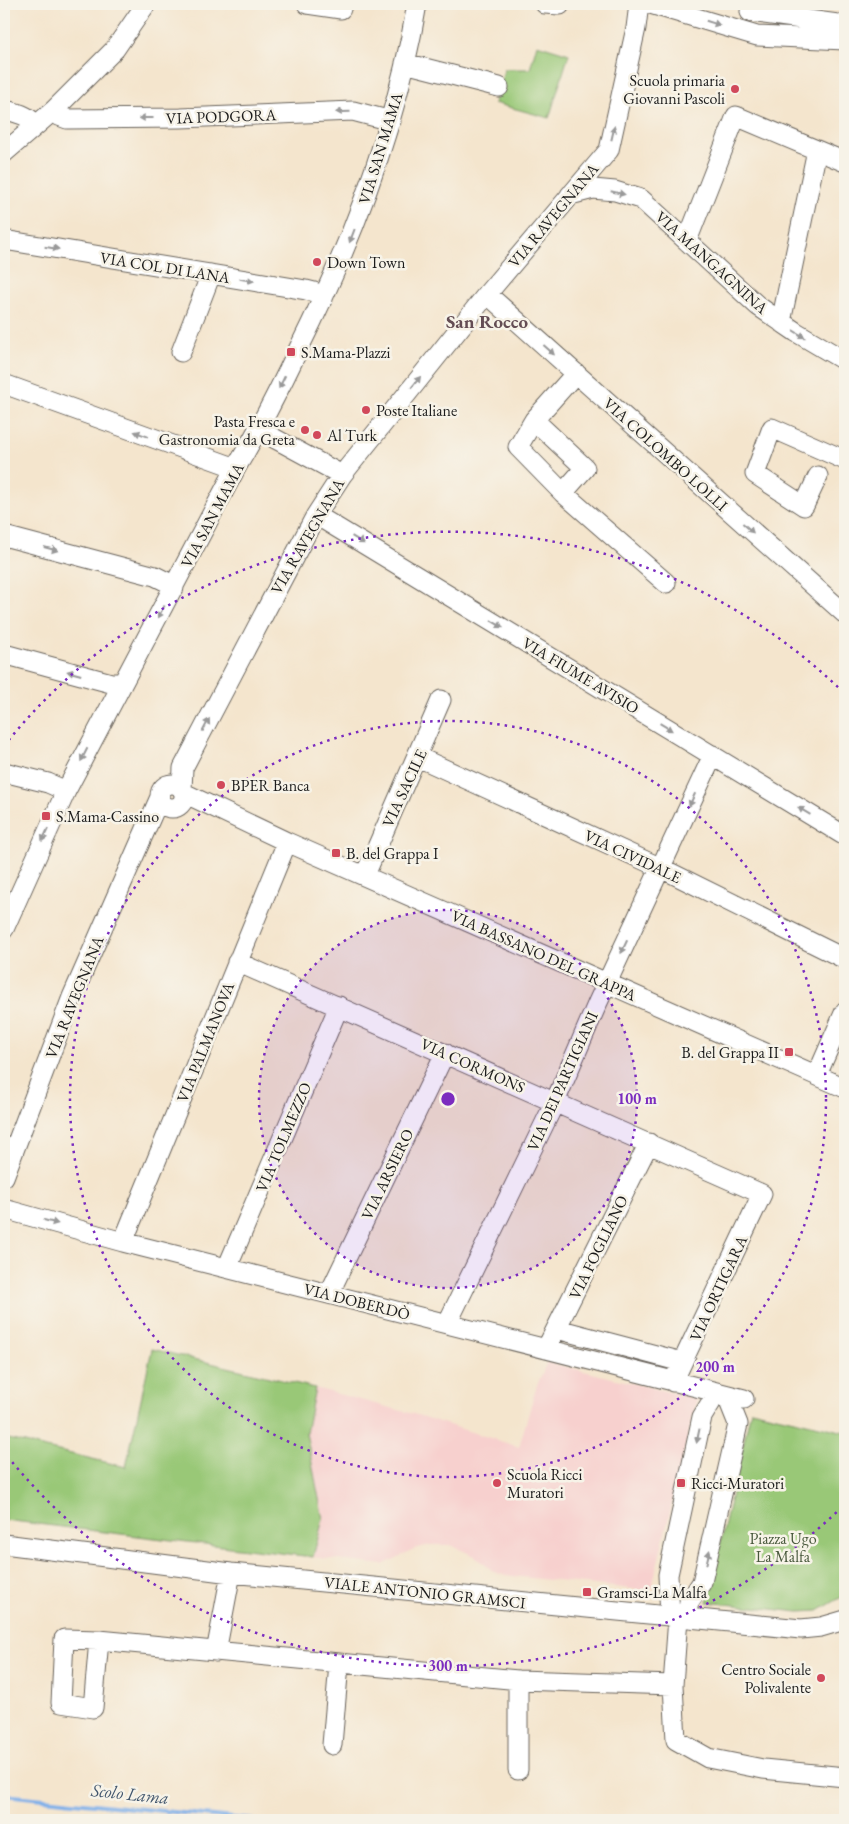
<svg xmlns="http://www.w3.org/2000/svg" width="849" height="1824" viewBox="0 0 849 1824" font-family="'EB Garamond',serif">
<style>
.built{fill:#f7d0ce}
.green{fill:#99c877;stroke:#5a724a}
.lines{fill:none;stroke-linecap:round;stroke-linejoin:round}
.stream{stroke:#7dafe9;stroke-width:4}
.minor-casing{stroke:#68625a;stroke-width:21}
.minor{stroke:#fff;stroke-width:19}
.oneway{fill:#999}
.ring{fill:none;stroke:#7b2cbf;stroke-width:2.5;stroke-dasharray:2.5 5}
.poi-dot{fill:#d1495b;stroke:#f7f3e8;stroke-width:2}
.labels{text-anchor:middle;stroke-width:5;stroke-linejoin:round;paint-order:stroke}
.poi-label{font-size:16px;fill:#1c1c1c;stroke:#f7f3e8;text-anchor:start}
.street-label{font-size:16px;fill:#1c1c1c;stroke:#f7f3e8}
.park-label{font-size:16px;fill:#48583c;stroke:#f7f3e8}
.water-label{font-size:18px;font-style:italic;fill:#43576e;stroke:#f7f3e8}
.quarter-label{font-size:19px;font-weight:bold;fill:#644d54;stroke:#f7f3e8}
.centre{fill:#7b2cbf;stroke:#f7f3e8;stroke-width:2.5}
.ring-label{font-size:15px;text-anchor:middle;font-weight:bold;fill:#7b2cbf;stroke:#f7f3e8;stroke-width:5;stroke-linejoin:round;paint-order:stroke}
</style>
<rect width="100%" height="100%" fill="#f7f3e8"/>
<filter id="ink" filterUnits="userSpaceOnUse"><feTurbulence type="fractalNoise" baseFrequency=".02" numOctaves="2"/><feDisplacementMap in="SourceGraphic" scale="10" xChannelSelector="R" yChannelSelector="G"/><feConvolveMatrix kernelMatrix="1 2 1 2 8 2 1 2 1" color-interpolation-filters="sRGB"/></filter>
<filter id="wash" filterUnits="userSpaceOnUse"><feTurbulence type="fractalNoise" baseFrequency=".0096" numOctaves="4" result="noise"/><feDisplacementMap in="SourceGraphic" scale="20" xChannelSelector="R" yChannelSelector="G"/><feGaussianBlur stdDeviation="1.12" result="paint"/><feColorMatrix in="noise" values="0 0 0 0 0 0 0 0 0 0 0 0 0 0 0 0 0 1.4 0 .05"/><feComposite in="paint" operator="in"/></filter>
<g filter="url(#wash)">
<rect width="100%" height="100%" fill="#f4e5cd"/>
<path class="built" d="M 547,1362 L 697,1399 L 651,1591 L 503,1575 L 494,1572 L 475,1556 L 450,1545 L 430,1545 L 414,1549 L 383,1565 L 313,1557 L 323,1519 L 306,1433 L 315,1388 L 417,1415 L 519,1447 L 536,1388 Z"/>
<path class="green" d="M 537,44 L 569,54 L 549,118 L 494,103 L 505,69 L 530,69 Z
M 152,1349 L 315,1388 L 306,1433 L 323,1519 L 313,1557 L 4,1520 L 4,1438 L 126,1467 Z
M 751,1410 L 845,1432 L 845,1595 L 818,1611 L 799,1612 L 707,1602 Z"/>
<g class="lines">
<path class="stream" d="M 4,1795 L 253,1820"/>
</g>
</g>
<g filter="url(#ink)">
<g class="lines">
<defs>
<path id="minor" d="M 307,4 L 341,9
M 545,4 L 560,5
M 650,4 L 757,36 L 845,40
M 751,4 L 750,12 L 845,25
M 405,63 L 499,87
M 4,110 C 16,112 28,115 36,125
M 54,110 L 59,116 L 67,119 L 181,118 L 353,111 L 391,121
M 4,153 L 54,110 L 115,49 L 146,4
M 570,195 L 593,189 L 615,191 L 641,199 L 758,306 L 796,332 L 845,361
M 4,240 L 306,290 L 314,292 L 323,300
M 687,241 L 736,116 L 845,162
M 487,294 L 845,614
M 781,322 L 817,150
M 181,352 L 211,274
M 576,373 L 534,420 L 518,447 L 563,493 L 666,583
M 4,384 L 228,465 L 237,466
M 534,420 L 585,468 L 563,493
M 259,430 L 342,475
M 818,476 L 804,506 L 755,474 L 772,428 L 845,460
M 316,515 L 845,836
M 4,536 L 155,576 L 167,582 L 174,588
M 4,654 L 111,683 L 121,683
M 418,757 L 661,868 L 845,959
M 4,772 L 48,783 L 66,791
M160 796a12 12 0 1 1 24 0a12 12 0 1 1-24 0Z
M 182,790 L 183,768 L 316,515 L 342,475 L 487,294 L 609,150 L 636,28 L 639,4
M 184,793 L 287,842 L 845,1088
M 365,875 L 441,700
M 4,929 L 66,791 L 237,466 C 260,428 280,388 299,348 C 354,238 397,125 417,4
M 237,962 L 762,1194 L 673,1382
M 817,1075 L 845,1011
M 4,1177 L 72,997 L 160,797
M 4,1209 L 123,1242 L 744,1399
M 123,1242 L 287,842
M 227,1268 L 339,1006
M 329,1294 L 445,1053
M 447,1324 L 555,1102 L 598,1002 L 713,755
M 557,1329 L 682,1362
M 546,1349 L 649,1143
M 4,1544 L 231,1573 L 801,1629 L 821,1627 L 845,1620
M 670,1617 L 668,1575 L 702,1417 L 713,1399 L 710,1391
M 678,1618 L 673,1685 L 676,1740 L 708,1758 L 763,1769 L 845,1777
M 686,1618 L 689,1602 L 702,1582 L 738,1424 L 728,1399 L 716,1394
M 99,1640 L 93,1708 L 61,1703 L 64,1639 L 99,1640 L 518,1680 L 673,1685
M 216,1652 L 231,1573
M 518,1680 L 518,1770
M 332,1745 L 339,1664"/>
</defs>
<use href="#minor" class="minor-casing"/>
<use href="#minor" class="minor"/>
</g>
<defs><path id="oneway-solid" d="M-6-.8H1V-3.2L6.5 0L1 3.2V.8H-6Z" transform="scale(1.25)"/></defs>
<g class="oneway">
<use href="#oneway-solid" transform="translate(713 23) rotate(17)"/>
<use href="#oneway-solid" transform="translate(343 112) rotate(178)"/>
<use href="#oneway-solid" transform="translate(146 118) rotate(180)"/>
<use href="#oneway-solid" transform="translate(613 133) rotate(-77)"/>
<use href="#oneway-solid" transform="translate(618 193) rotate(13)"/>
<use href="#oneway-solid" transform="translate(352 236) rotate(111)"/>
<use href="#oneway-solid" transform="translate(52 248) rotate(9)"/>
<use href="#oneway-solid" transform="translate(247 280) rotate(9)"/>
<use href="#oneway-solid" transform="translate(799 334) rotate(32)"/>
<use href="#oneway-solid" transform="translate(549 350) rotate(42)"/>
<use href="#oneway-solid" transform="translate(282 382) rotate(116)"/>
<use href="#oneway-solid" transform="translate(416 382) rotate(-51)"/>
<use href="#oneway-solid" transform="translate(141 434) rotate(-160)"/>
<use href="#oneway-solid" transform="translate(748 528) rotate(42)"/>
<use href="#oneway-solid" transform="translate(358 540) rotate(31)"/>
<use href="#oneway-solid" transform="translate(51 549) rotate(15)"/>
<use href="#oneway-solid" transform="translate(161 612) rotate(119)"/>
<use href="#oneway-solid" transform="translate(497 624) rotate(31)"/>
<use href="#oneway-solid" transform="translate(74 673) rotate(-165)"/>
<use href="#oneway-solid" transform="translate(206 725) rotate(-62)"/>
<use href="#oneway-solid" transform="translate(666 727) rotate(31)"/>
<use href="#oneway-solid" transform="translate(84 755) rotate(117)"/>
<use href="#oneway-solid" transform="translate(692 800) rotate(115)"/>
<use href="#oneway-solid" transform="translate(804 811) rotate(-149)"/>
<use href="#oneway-solid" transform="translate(45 835) rotate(115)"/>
<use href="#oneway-solid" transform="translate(624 947) rotate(115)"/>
<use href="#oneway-solid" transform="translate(51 1222) rotate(15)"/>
<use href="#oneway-solid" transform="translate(698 1436) rotate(102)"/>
<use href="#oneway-solid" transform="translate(708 1557) rotate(-77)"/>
</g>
</g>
<circle cx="448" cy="1099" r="189" fill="#7b2cbf" fill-opacity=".12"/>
<g class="ring">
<circle cx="448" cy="1099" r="189"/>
<circle cx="448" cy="1099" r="378"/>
<path d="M842 1507A567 567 0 0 1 4 1452M4 746A567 567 0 0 1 842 691"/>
</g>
<g class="poi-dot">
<circle cx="735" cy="89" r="5"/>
<circle cx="317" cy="262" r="5"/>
<rect x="286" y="347" width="10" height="10" rx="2.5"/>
<circle cx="366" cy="410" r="5"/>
<circle cx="305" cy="430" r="5"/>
<circle cx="317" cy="435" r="5"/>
<circle cx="221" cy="785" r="5"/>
<rect x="41" y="811" width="10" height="10" rx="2.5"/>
<rect x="331" y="848" width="10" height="10" rx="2.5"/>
<rect x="784" y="1047" width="10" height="10" rx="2.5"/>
<circle cx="497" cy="1483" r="5"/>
<rect x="676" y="1478" width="10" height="10" rx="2.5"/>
<rect x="582" y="1587" width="10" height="10" rx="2.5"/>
<circle cx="821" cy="1678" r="5"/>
</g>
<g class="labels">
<g class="poi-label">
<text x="725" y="86" text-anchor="end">Scuola primaria<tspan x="725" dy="18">Giovanni Pascoli</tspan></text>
<text x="327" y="268">Down Town</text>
<text x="301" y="358">S.Mama-Plazzi</text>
<text x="376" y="416">Poste Italiane</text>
<text x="295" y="427" text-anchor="end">Pasta Fresca e<tspan x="295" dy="18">Gastronomia da Greta</tspan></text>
<text x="327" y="441">Al Turk</text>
<text x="231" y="791">BPER Banca</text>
<text x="56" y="822">S.Mama-Cassino</text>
<text x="346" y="859">B. del Grappa I</text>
<text x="779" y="1058" text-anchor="end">B. del Grappa II</text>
<text x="507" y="1480">Scuola Ricci<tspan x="507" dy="18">Muratori</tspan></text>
<text x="691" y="1489">Ricci-Muratori</text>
<text x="597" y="1598">Gramsci-La Malfa</text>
<text x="811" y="1675" text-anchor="end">Centro Sociale<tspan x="811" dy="18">Polivalente</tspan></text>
</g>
<g class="street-label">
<text transform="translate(221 116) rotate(-2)" y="6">VIA PODGORA</text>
<text transform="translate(380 148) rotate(-73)" y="6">VIA SAN MAMA</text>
<text transform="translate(553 215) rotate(-50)" y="6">VIA RAVEGNANA</text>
<text transform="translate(712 262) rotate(42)" y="6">VIA MANGAGNINA</text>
<text transform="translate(165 267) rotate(9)" y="6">VIA COL DI LANA</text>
<text transform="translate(666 454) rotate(42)" y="6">VIA COLOMBO LOLLI</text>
<text transform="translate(212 515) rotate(-62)" y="6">VIA SAN MAMA</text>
<text transform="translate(307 536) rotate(-60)" y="6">VIA RAVEGNANA</text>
<text transform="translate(581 675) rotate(31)" y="6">VIA FIUME AVISIO</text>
<text transform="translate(404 788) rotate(-65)" y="6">VIA SACILE</text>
<text transform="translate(633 856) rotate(25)" y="6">VIA CIVIDALE</text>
<text transform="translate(544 955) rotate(24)" y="6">VIA BASSANO DEL GRAPPA</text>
<text transform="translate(74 997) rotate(-68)" y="6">VIA RAVEGNANA</text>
<text transform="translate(205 1042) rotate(-68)" y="6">VIA PALMANOVA</text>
<text transform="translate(473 1065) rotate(24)" y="6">VIA CORMONS</text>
<text transform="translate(562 1081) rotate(-66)" y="6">VIA DEI PARTIGIANI</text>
<text transform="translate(283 1137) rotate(-67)" y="6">VIA TOLMEZZO</text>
<text transform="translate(387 1174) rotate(-64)" y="6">VIA ARSIERO</text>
<text transform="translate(598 1247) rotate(-64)" y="6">VIA FOGLIANO</text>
<text transform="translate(718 1288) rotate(-65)" y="6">VIA ORTIGARA</text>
<text transform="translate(357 1301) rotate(14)" y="6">VIA DOBERDÒ</text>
<text transform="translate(425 1592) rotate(6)" y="6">VIALE ANTONIO GRAMSCI</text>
</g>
<g class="park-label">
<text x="783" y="1544">Piazza Ugo<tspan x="783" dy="18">La Malfa</tspan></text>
</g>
<g class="water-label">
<text transform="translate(130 1794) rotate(6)" y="6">Scolo Lama</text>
</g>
<g class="quarter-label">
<text x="487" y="328">San Rocco</text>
</g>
</g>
<circle cx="448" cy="1099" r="8" class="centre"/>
<g class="ring-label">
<text x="637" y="1104">100 m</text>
<text x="715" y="1372">200 m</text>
<text x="448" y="1671">300 m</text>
</g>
<rect width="849" height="1824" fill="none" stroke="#f7f3e8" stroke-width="20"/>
</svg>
